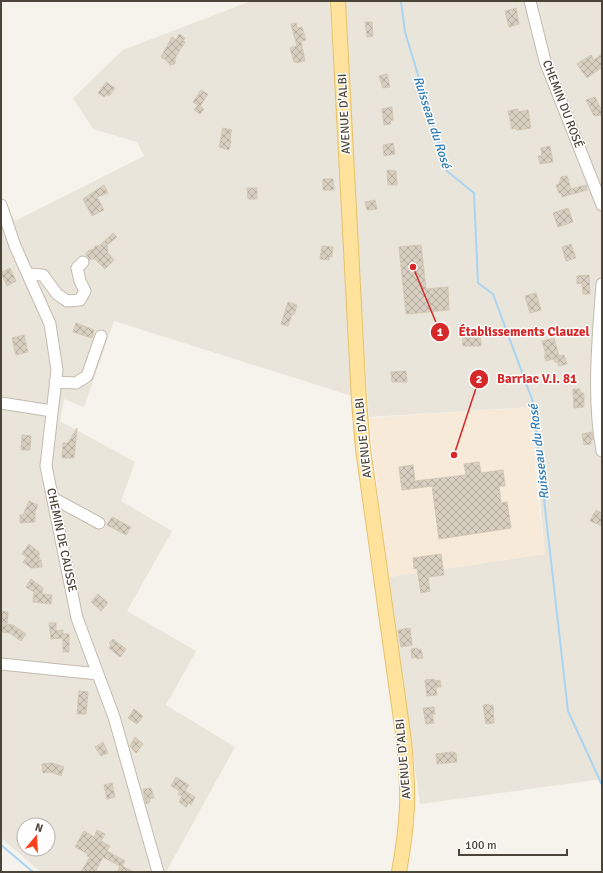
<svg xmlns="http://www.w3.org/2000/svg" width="603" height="873" viewBox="0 0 603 873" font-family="Signika,sans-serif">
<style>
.residential{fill:#eae5da;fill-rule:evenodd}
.commercial{fill:#f7ead8}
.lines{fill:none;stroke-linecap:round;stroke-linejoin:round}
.stream{stroke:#a9d4f2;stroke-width:2}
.building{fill:url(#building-cross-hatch);stroke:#d3c7b4}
.minor-casing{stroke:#c2bbae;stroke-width:13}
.major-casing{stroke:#e6c16a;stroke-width:16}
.minor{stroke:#fff;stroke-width:11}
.major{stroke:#ffe39c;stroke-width:14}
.labels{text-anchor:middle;stroke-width:3;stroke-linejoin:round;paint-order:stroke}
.street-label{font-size:12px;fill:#4b4439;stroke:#fff}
.water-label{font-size:13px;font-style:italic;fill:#2e7ab2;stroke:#fff}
.leader{fill:none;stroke:#d62828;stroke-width:1.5}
.callout-dot{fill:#d62828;stroke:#fff;stroke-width:1.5}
.mark-label{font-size:12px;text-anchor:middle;font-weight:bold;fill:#fff}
.callout-label{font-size:13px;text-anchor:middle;font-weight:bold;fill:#d62828;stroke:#fff;stroke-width:3;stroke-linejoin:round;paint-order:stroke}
</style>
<defs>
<pattern id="building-cross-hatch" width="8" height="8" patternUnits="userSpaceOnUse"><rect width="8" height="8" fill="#d8cfc1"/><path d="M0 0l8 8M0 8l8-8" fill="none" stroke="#b1aa9e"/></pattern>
</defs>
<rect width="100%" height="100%" fill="#f6f3ec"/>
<path class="residential" d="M 251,1 L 330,1 L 352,396 L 114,321 L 84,407 L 64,399 L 60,421 L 135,462 L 121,501 L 172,531 L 127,611 L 196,651 L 166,705 L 235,747 L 166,872 L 41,872 L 1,838 L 1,195 L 15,221 L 144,156 L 137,142 L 93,129 L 73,98 L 123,50 ZM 24,825 L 48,825 L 48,849 L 24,849 Z
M 345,1 L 602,1 L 602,779 L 420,804 L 389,577 L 545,554 L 531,407 L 369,417 L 352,151 Z"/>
<path class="commercial" d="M 531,407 L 537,493 L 545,554 L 389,577 L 369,418 Z"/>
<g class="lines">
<path class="stream" d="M 401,1 L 405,32 L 447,171 L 474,193 L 478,283 L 493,294 L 533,402 L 568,711 L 602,785
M 1,845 L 33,872"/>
</g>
<path class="building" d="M 516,8 L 519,24 L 509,27 L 505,11 Z
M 365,22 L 372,22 L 373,36 L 367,37 Z
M 296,23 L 297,28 L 302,27 L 306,40 L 301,41 L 305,61 L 296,63 L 296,61 L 294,62 L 290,48 L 297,46 L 291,24 Z
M 179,34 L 185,38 L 183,41 L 185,42 L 175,58 L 175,64 L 170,65 L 167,61 L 161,57 L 172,37 L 176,40 Z
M 602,54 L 602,67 L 587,78 L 577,64 L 591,55 L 594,60 Z
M 387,74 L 390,87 L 383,88 L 379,76 Z
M 106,82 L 115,88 L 109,96 L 106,94 L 104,97 L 98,93 Z
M 201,90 L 208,94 L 200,106 L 199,105 L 204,109 L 200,114 L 194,110 L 198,105 L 193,102 Z
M 595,97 L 602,111 L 602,115 L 594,116 L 586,100 Z
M 392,107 L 393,120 L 390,121 L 391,124 L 384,125 L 382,109 Z
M 518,109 L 518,112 L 528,110 L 531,128 L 517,130 L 516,128 L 512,129 L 508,111 Z
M 223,128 L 232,130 L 230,135 L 231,135 L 230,140 L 231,141 L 229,150 L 219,147 Z
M 393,143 L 395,154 L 384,156 L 383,145 Z
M 550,146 L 553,162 L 540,164 L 538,156 L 542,156 L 541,148 Z
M 387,170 L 396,171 L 397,185 L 388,185 Z
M 567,176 L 571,189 L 586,185 L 587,190 L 562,197 L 561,193 L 559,193 L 556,185 L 559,184 L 561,177 Z
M 323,179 L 333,179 L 334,190 L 323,190 Z
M 104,185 L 108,193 L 97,197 L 104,210 L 92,216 L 83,199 Z
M 247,188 L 257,188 L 257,199 L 248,199 Z
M 375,200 L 377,209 L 367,210 L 365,202 Z
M 568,208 L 573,222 L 558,227 L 553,213 Z
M 113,233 L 117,237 L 107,245 L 108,253 L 114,260 L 105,269 L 95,259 L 89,259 L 86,254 L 88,251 L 94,249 L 95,246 L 99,246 Z
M 571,244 L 576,258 L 566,261 L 562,247 Z
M 421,245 L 426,289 L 448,287 L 449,310 L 406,314 L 399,247 Z
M 322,246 L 333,247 L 332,257 L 330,256 L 329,260 L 320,259 Z
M 10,268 L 16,281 L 7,286 L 1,273 Z
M 589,275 L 590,294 L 583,294 L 582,283 L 577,284 L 577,276 Z
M 536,293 L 541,310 L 530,313 L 525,296 Z
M 288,302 L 297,305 L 294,315 L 292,314 L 288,326 L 281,324 Z
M 76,323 L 94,330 L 92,338 L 73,332 Z
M 462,333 L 480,333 L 481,346 L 463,346 Z
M 24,335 L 28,352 L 16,355 L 12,338 Z
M 554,338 L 559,356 L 564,355 L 567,364 L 559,366 L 558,362 L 555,362 L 554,359 L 546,361 L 544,355 L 546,355 L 542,341 Z
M 406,371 L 407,382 L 392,382 L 391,372 Z
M 573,389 L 580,389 L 580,393 L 584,393 L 584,407 L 574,408 Z
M 77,428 L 74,458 L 62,458 L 63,443 L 68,443 Z
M 592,432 L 593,440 L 591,440 L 591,444 L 584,445 L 582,434 Z
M 22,435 L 31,436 L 30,450 L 21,450 Z
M 479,462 L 481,473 L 503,470 L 505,486 L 499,486 L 501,503 L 507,502 L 511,528 L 439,539 L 432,486 L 402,490 L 399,467 L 413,465 L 415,481 L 466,475 L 464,464 Z
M 29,501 L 38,505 L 35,512 L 35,522 L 20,523 L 20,515 L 23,515 Z
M 596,510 L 602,513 L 602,526 L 590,521 Z
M 112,517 L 131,527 L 126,535 L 107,525 Z
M 29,544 L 39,552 L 39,560 L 41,560 L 42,567 L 31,568 L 23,562 L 27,557 L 22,554 Z
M 441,554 L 444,575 L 428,577 L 430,591 L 421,593 L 417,568 L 414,569 L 413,558 Z
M 31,579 L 43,588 L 42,594 L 52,595 L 51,604 L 33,602 L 34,592 L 26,587 Z
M 98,594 L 108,603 L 101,611 L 91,602 Z
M 1,611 L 8,612 L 7,624 L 13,625 L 26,634 L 21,641 L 10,633 L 1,632 Z
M 49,623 L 56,623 L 56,631 L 63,630 L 63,634 L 69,634 L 69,652 L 63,652 L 63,638 L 51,639 Z
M 410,628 L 412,645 L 401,647 L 398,630 Z
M 113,639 L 126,649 L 120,657 L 109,648 L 111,645 L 109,643 Z
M 417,648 L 418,650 L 421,649 L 423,658 L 417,659 L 416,657 L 412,658 L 411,649 Z
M 434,679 L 435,681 L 440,680 L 441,687 L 436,687 L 437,695 L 427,696 L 425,680 Z
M 79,691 L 88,692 L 86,714 L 77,714 Z
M 489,704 L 489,706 L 493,705 L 494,723 L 486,724 L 483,705 Z
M 434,707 L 435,714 L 432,714 L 434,723 L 426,724 L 423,708 Z
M 134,709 L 143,716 L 137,724 L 128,718 Z
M 135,737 L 143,744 L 136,753 L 130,746 Z
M 103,742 L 108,753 L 101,756 L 95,747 Z
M 452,752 L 456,753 L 457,762 L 437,764 L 436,754 Z
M 52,763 L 64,767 L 61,776 L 51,772 L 43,773 L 42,764 Z
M 176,777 L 189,785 L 185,791 L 195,797 L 191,805 L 189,803 L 186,807 L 179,802 L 182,796 L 178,794 L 180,791 L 171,786 Z
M 112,783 L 115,797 L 107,799 L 104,785 Z
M 151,788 L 154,798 L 149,799 L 150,802 L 146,804 L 143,789 Z
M 97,830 L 105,834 L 101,841 L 110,846 L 107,851 L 125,861 L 122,866 L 134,872 L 122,872 L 118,870 L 120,866 L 103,857 L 95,872 L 81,872 L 90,857 L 87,856 L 88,854 L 75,847 L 84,831 L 94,837 Z"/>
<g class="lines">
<defs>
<path id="minor" d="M 530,1 L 545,61 L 602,205
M 1,205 L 15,246 L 50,324 L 57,370 L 46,466 L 77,618 L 114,717 L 158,872
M 28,274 L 43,275 L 57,294 L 67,301 L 80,300 L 85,291 L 80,281 L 77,268 L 83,262
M 602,284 C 598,340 592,396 602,451
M 55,382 L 76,383 L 87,376 L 101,336
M 1,403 L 52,411
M 53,498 L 99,523
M 1,664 L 98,674"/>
<path id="major" d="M 338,1 L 359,401 L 363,449 L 404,741 C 406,763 408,785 407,807 C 406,829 403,850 399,872"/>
</defs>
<use href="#minor" class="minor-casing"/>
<use href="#major" class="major-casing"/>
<use href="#minor" class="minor"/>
<use href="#major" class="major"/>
</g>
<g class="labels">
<g class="street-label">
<text transform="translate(563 104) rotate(69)" y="4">CHEMIN DU ROSÉ</text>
<text transform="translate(344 114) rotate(-93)" y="4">AVENUE D'ALBI</text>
<text transform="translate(363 438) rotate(-96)" y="4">AVENUE D'ALBI</text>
<text transform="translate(62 540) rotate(78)" y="4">CHEMIN DE CAUSSE</text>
<text transform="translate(403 759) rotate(-95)" y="4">AVENUE D'ALBI</text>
</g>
<g class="water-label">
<text transform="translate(433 122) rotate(72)" y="5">Ruisseau du Rosé</text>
<text transform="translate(538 452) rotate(-97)" y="5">Ruisseau du Rosé</text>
</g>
</g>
<path class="leader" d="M413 267L440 332M454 455L479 379"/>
<g class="callout-dot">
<circle cx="413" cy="267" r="4"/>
<circle cx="454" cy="455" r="4"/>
<circle cx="440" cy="332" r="10"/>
<circle cx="479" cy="379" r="10"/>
</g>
<g class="mark-label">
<text x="440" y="336">1</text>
<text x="479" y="383">2</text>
</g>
<g class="callout-label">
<text x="524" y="336">Établissements Clauzel</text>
<text x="537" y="383">Barriac V.I. 81</text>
</g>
<rect width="603" height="873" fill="none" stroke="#4b4439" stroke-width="4"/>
<g transform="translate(36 837) rotate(18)"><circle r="19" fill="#ffffff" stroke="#b7b4b0"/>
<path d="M0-3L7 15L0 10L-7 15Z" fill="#fc3f1d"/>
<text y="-6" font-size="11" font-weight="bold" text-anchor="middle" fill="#4b4439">N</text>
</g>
<path d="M459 849v6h108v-6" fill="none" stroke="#4b4439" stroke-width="2"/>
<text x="465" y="849" font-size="12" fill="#4b4439" stroke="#ffffff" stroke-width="3" paint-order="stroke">100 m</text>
</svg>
